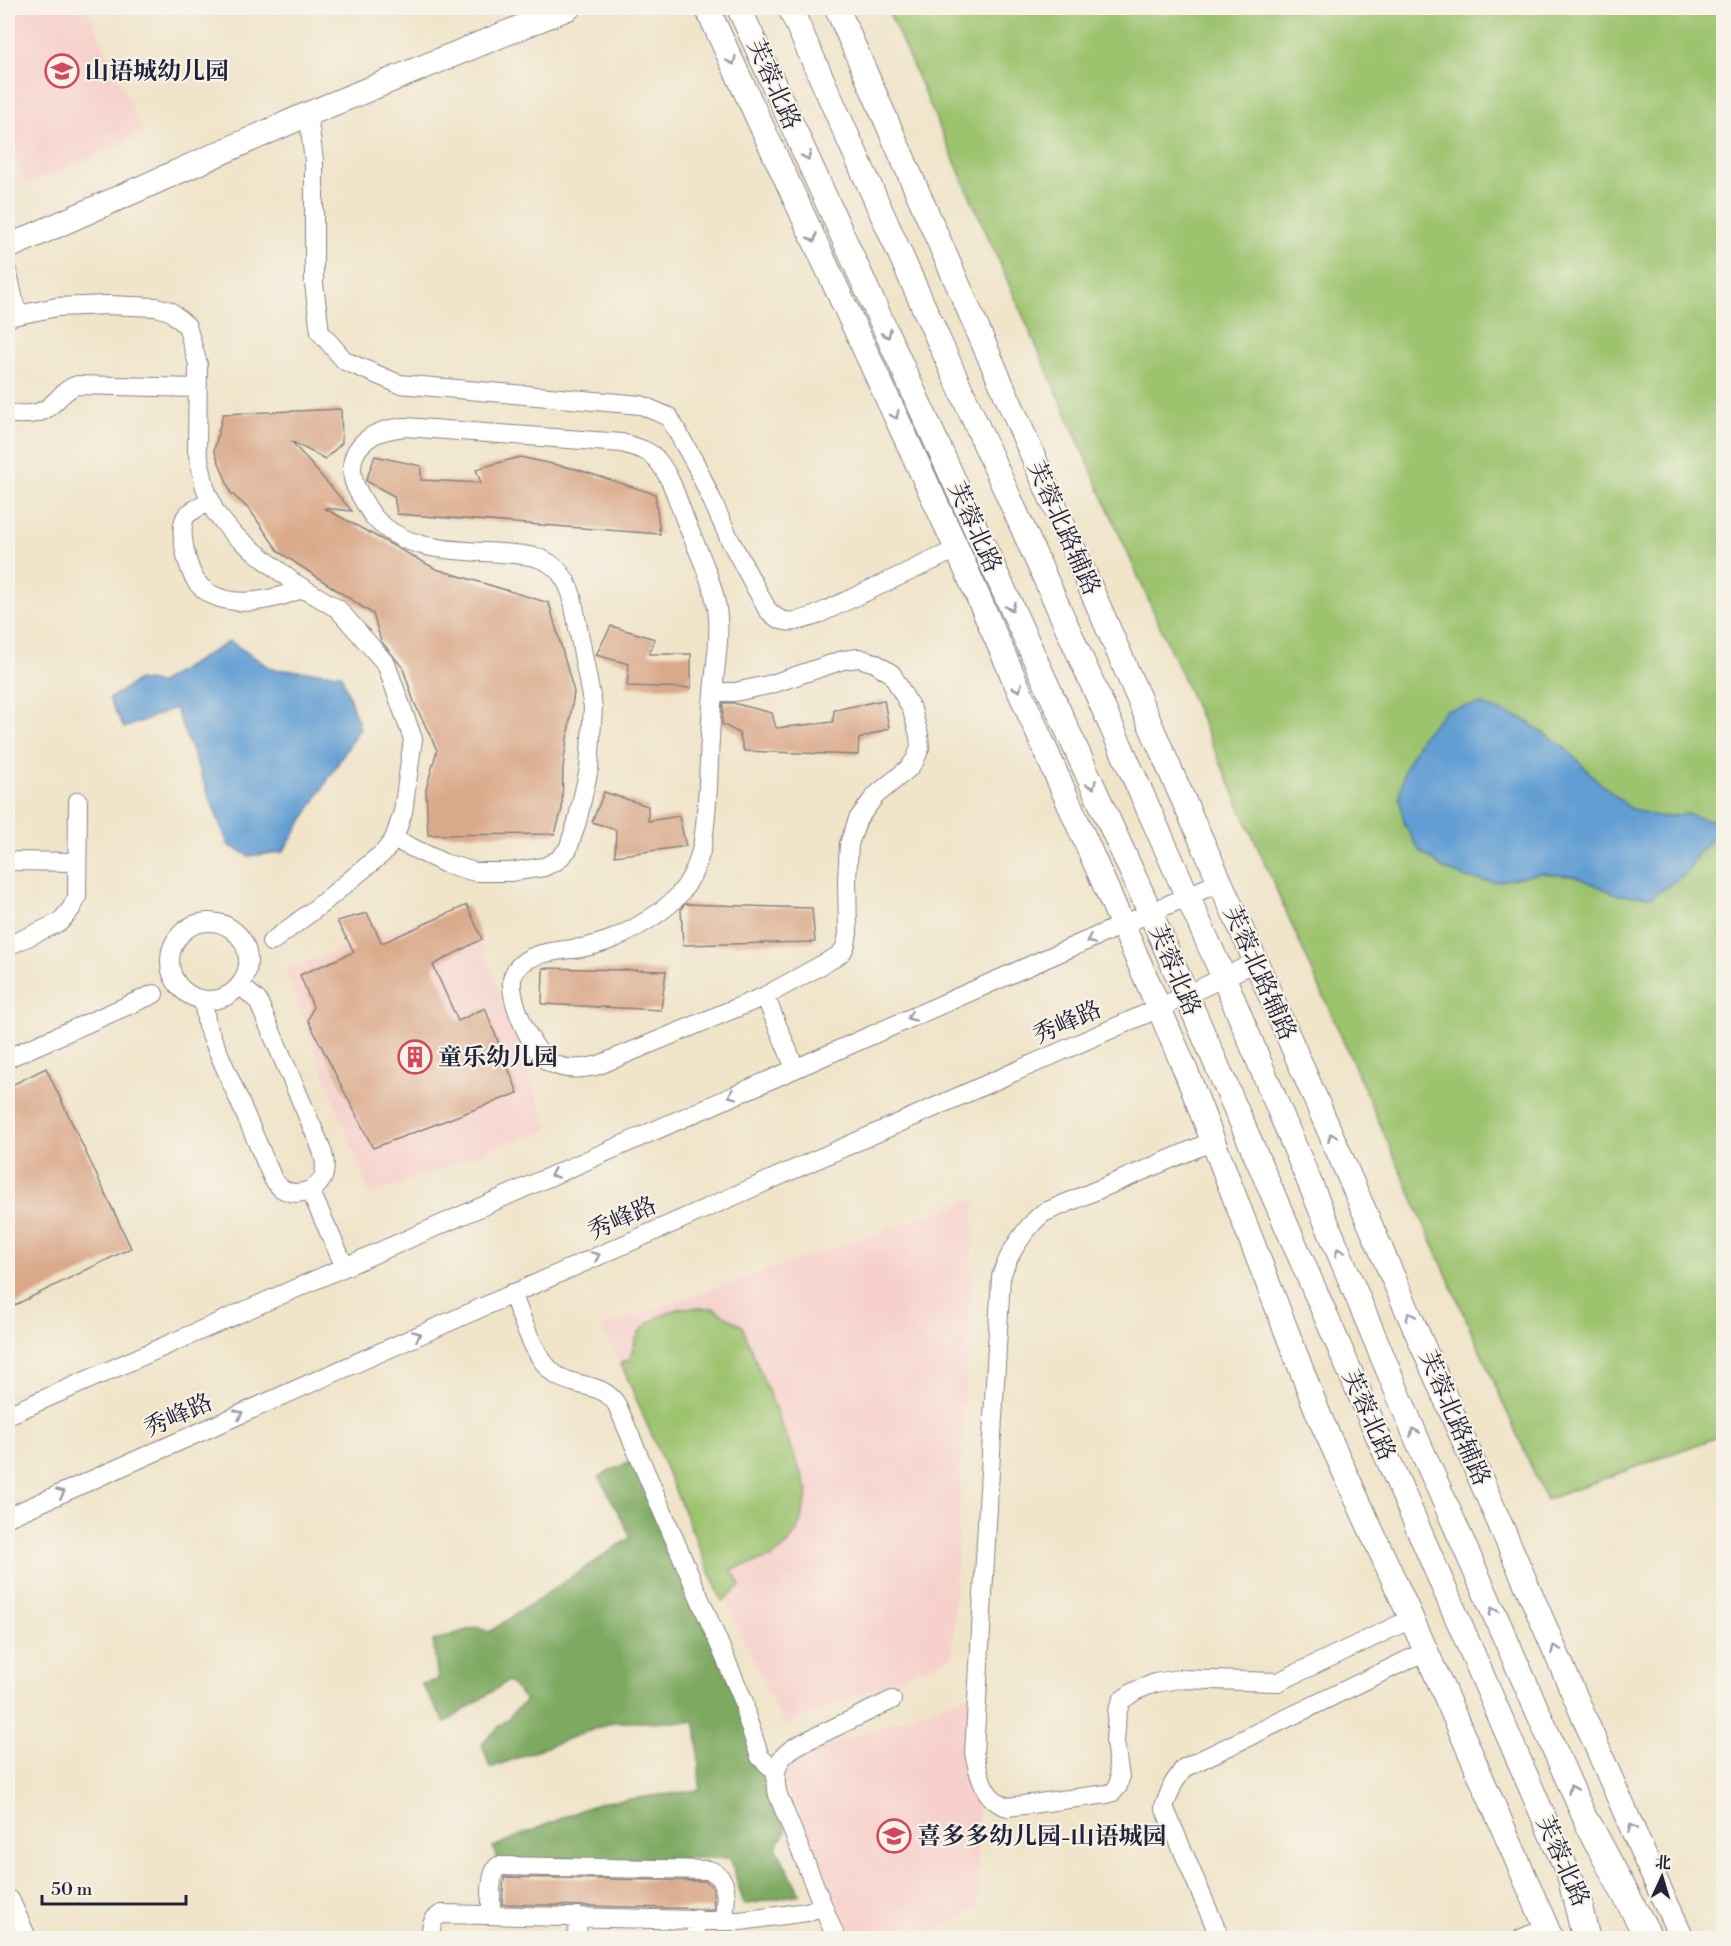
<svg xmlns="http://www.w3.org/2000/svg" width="1731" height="1946" viewBox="0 0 1731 1946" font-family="'Libre Bodoni','Noto Serif SC',serif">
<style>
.built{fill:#f7d0cb}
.green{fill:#9cc36e;stroke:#5f7254;stroke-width:1.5}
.forest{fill:#7da961;stroke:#50664e;stroke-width:1.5}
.water{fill:#629ed3;stroke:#426087;stroke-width:1.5}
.building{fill:#daa98a}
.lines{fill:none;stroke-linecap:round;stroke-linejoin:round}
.minor-casing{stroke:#898382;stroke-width:20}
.major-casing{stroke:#898382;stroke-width:26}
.highway-casing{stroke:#898382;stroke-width:29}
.minor{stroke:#fff;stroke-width:18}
.major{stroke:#fff;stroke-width:24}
.highway{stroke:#fff;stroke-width:27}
.oneway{stroke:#9c9ca7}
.labels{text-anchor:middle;stroke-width:4.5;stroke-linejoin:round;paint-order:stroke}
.poi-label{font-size:24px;font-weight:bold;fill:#22223b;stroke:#f7f3e8;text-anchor:start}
.street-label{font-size:24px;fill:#22223b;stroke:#f7f3e8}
</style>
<rect width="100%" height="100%" fill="#f7f3e8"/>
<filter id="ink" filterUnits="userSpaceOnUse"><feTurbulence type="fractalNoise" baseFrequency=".0167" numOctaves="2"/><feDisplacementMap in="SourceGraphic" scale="12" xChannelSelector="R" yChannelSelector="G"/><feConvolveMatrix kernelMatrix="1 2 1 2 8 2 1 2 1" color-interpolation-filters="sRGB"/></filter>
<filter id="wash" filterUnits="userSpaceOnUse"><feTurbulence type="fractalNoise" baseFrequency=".008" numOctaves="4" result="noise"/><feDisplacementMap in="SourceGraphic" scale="24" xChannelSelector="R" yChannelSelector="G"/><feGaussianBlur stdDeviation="1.35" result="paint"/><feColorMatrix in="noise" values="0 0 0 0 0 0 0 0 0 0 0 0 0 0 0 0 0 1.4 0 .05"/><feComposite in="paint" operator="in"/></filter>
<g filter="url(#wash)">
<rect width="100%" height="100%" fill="#f0e4c9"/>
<path class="built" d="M 8,8 L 87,8 L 144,134 L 26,186 L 8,141 Z
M 467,905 L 549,1128 L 370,1195 L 285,969 Z
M 975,1199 L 952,1656 L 783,1726 L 602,1327 Z
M 977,1692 L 978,1909 L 920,1938 L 854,1938 L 777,1764 Z"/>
<path class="green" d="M 887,8 L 1723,8 L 1723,1435 L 1546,1500 Z
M 680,1308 L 713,1308 L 742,1326 L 808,1491 L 798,1530 L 786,1546 L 773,1557 L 732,1569 L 740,1586 L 722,1601 L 621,1363 L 630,1359 C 633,1351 634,1341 638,1335 C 647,1320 665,1314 680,1308 Z"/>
<path class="forest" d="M 634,1460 L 766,1767 L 786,1831 L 776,1847 L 800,1894 L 744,1905 L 730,1858 L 498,1860 L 493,1847 L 598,1803 L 700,1790 L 697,1729 L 693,1722 L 613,1722 L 490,1768 L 482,1744 L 526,1700 L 508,1681 L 445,1723 L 421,1684 L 438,1680 L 433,1641 L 476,1627 L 489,1632 L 631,1537 L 599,1476 Z"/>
<path class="water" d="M 230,641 L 272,669 L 341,674 L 360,728 L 283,852 L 249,856 L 228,845 L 175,708 L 124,728 L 109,699 L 138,680 L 160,683 Z
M 1479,704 L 1523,719 L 1563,746 L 1599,782 L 1630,808 L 1658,817 L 1688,814 L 1710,821 L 1723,810 L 1723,832 L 1714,837 L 1698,853 L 1687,873 L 1652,897 L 1618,895 L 1577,877 L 1542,873 L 1495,882 L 1469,879 L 1444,869 L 1419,850 L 1405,826 L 1399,797 L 1405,768 L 1422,736 L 1446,710 Z"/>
<g id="blocks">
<path class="building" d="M 341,409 L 342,443 L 325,459 L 291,441 L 352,511 L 324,508 L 436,569 L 549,603 L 574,692 L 563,767 L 562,809 L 555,834 L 428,835 L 426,789 L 437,750 L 414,702 L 403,668 L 381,641 L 373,614 L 279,552 L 250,510 L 231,493 L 214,450 L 223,414 Z
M 375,456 L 421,466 L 421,480 L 481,483 L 476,469 L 520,457 L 576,469 L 655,494 L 660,534 L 397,514 L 394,496 L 366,481 Z
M 611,626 L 655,639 L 649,654 L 691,654 L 691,688 L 627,686 L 629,664 L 596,655 Z
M 884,700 L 889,728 L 859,739 L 858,755 L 744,751 L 739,733 L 722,724 L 723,703 L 733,703 L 772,713 L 776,728 L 833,722 L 834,710 Z
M 604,792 L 648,806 L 648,821 L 679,816 L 686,846 L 615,856 L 616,830 L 592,822 Z
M 685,904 L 812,908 L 815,942 L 683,945 L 681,909 Z
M 467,905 L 482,939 L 433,965 L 458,1021 L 485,1008 L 518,1093 L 373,1148 L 308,1020 L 313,1007 L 300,975 L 354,952 L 337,921 L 367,913 L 382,943 Z
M 543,968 L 666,971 L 661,1010 L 542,1004 Z
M 46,1068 L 131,1248 L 13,1306 L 8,1294 L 8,1087 Z
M 504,1877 L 706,1881 L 713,1888 L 714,1909 L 502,1904 Z"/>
</g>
</g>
<g filter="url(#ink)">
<use href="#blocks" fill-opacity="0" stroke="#898382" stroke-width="1.5"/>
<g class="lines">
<defs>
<path id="minor" d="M 308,114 L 314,161 L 314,284 L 320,332 L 345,361 L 399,384 L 641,405 L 669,417 L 696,465 L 730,540 L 767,609 C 782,627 795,622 814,616 L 957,549
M 8,273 L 17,315
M 8,317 L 57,307 L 108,305 L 156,307 L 170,311 L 187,326 L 198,364 L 197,450 L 205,487 L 215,512 L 233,534 L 293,582 L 338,609 L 386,664 L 413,739 L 403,812 L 394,839 L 384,852 L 319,906 L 271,942
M 8,414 C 20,414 35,416 46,409 C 58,401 64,389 77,385 L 197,388
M 211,501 C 204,505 193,509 187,515 C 176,527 188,569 196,581 C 202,590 213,596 223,599 C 248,606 280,598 304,588
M 394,839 L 444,863 L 475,872 L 510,872 L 544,867 L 558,860 L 568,849 L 577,822 L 589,769 L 593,707 L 572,596 C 567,580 557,565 541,559 C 528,554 514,554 501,553 C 456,550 405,553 373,516 C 368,509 363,500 359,493 C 350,478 349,459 360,446 C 372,432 388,429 405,427 L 622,443 C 635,447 650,450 658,461 C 672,478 678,502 686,522 C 697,548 710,575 716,603 C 722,630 715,666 713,693 C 710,725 709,756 708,788 C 706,809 706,830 701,851 C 697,867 689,883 679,895 C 665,911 635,929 615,938 C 605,942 592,946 581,948 C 559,951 522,951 513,976 C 506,995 533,1055 551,1063 C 567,1071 583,1069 599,1065 L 765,996 L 836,957 L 843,951 L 846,944 L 848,933 L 847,880 L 849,844 L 858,819 L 875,796 L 909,768 L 915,760 L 920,748 L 919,735 L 912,710 L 892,674 L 875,663 L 859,658 L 843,660 L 772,684 L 735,692 L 713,692
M 8,861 L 77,862
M170 961a39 39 0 1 1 78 0a39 39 0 1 1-78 0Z
M 8,946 L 60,922 L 71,909 L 77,897 L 78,801
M 765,996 L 795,1068
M 203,1000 L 207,1026 L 273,1179 C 277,1184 280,1189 287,1191 C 299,1196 318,1190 323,1177 C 327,1166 324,1156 320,1145 L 258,1001 L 240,985
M 8,1058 L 154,994
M 1213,1141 L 1043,1213 C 1025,1228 1008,1254 1001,1277 L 974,1753 C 979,1775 984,1801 1008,1807 L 1107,1794 L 1113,1792 L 1118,1786 L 1120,1778 L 1115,1742 L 1117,1712 L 1122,1700 L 1135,1691 L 1155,1683 L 1179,1679 L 1278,1682 L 1411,1619
M 310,1190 L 344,1265
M 512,1293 C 522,1318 534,1359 556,1375 C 577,1389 602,1381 617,1405 L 744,1702 L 746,1715 L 760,1757 L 776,1772
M 8,1415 L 1220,882
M 8,1517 L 1159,1008 L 1256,962
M 491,1914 C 491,1902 489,1874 498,1866 L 709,1870 C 732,1879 725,1900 724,1920
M 431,1938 C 431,1927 430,1919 442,1914 L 740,1921 L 807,1912 L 822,1906
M 577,1938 L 578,1916
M 695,1938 L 697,1919
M 836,1938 L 778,1795 C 772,1770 777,1757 798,1745 L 892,1700
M 1220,1938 L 1164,1807 L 1173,1784 L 1184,1768 L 1426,1651
M 1522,1938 L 1547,1928"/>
<path id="major" d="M 707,8 L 957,549 L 1159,1008 L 1187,1074 L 1320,1418 L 1426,1651 L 1551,1938
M 739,8 L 1151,914 L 1581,1903
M 790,8 L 1224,978 L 1419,1444 L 1596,1843
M 837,8 L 1174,779 L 1256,962 L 1646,1860 L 1682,1938
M 8,247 L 308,114 L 568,8
M 8,1902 L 24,1938"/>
<path id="highway" d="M 1589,1826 L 1649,1938
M 1573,1885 L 1586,1938"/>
</defs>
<use href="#minor" class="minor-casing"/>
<use href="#major" class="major-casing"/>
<use href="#highway" class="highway-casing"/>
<use href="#minor" class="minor"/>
<use href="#major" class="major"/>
<use href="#highway" class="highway"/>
</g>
<defs><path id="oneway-chevron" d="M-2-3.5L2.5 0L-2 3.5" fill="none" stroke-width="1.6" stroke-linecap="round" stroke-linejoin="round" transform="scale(1.5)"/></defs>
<g class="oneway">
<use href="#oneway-chevron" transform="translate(732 61) rotate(65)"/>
<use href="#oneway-chevron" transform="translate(807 156) rotate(66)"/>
<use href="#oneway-chevron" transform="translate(813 238) rotate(65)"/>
<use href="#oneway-chevron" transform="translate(887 334) rotate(66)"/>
<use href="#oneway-chevron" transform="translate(895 415) rotate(65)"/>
<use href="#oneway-chevron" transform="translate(1011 607) rotate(66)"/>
<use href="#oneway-chevron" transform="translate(1018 688) rotate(66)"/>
<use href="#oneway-chevron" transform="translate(1092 785) rotate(66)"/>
<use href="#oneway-chevron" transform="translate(1090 940) rotate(157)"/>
<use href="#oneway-chevron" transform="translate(911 1017) rotate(156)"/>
<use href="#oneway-chevron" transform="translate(732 1095) rotate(156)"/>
<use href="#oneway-chevron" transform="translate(1332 1137) rotate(-113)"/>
<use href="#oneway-chevron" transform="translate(554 1174) rotate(156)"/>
<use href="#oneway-chevron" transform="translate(1339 1252) rotate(-113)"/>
<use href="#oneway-chevron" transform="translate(596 1256) rotate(-24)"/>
<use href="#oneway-chevron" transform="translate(1410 1316) rotate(-113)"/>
<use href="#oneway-chevron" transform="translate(417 1335) rotate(-24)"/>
<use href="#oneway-chevron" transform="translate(239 1414) rotate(-24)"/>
<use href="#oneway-chevron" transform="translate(1414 1432) rotate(-113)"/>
<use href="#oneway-chevron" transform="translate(61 1493) rotate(-24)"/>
<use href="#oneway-chevron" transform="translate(1493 1611) rotate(-114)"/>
<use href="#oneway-chevron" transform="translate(1555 1649) rotate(-113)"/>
<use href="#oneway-chevron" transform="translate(1572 1789) rotate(-114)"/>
<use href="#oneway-chevron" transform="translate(1632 1828) rotate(-113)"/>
</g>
</g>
<defs>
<symbol id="school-ring" viewBox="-11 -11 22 22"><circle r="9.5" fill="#f7f3e8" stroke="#d1495b" stroke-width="1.5"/><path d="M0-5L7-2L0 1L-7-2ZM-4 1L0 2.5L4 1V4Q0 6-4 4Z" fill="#d1495b"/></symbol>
<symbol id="building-ring" viewBox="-11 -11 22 22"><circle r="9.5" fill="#f7f3e8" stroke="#d1495b" stroke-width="1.5"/><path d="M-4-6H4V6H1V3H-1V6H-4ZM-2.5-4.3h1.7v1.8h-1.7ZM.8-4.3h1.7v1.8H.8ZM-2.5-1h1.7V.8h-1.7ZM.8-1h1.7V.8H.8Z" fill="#d1495b"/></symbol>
</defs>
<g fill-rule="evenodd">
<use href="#school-ring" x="43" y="52" width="38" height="38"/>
<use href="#building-ring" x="396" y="1038" width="38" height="38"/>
<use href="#school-ring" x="875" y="1817" width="38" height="38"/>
</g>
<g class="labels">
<g class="poi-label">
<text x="85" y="79">山语城幼儿园</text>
<text x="438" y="1065">童乐幼儿园</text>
<text x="917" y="1844">喜多多幼儿园-山语城园</text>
</g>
<g class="street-label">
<text transform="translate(774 84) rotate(66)" y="8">芙蓉北路</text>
<text transform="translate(975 527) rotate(66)" y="8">芙蓉北路</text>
<text transform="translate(1064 528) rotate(66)" y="8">芙蓉北路辅路</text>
<text transform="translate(1175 970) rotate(67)" y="8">芙蓉北路</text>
<text transform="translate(1260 973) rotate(66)" y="8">芙蓉北路辅路</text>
<text transform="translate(1067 1022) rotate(-24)" y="8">秀峰路</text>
<text transform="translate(622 1218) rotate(-24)" y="8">秀峰路</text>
<text transform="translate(178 1415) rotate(-24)" y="8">秀峰路</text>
<text transform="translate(1369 1415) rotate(66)" y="8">芙蓉北路</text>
<text transform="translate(1455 1418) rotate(67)" y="8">芙蓉北路辅路</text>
<text transform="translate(1563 1861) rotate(66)" y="8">芙蓉北路</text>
</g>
</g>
<rect width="1731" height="1946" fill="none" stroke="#f7f3e8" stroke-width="30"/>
<g transform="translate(1662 1877) rotate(4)" stroke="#f7f3e8" stroke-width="4.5" paint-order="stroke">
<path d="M0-4.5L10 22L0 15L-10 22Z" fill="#22223b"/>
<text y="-9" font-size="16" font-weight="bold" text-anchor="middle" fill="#22223b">北</text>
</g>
<path d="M42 1895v9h144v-9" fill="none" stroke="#22223b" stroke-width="3"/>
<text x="51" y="1895" font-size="18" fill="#22223b" stroke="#f7f3e8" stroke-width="4.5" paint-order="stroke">50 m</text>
</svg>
